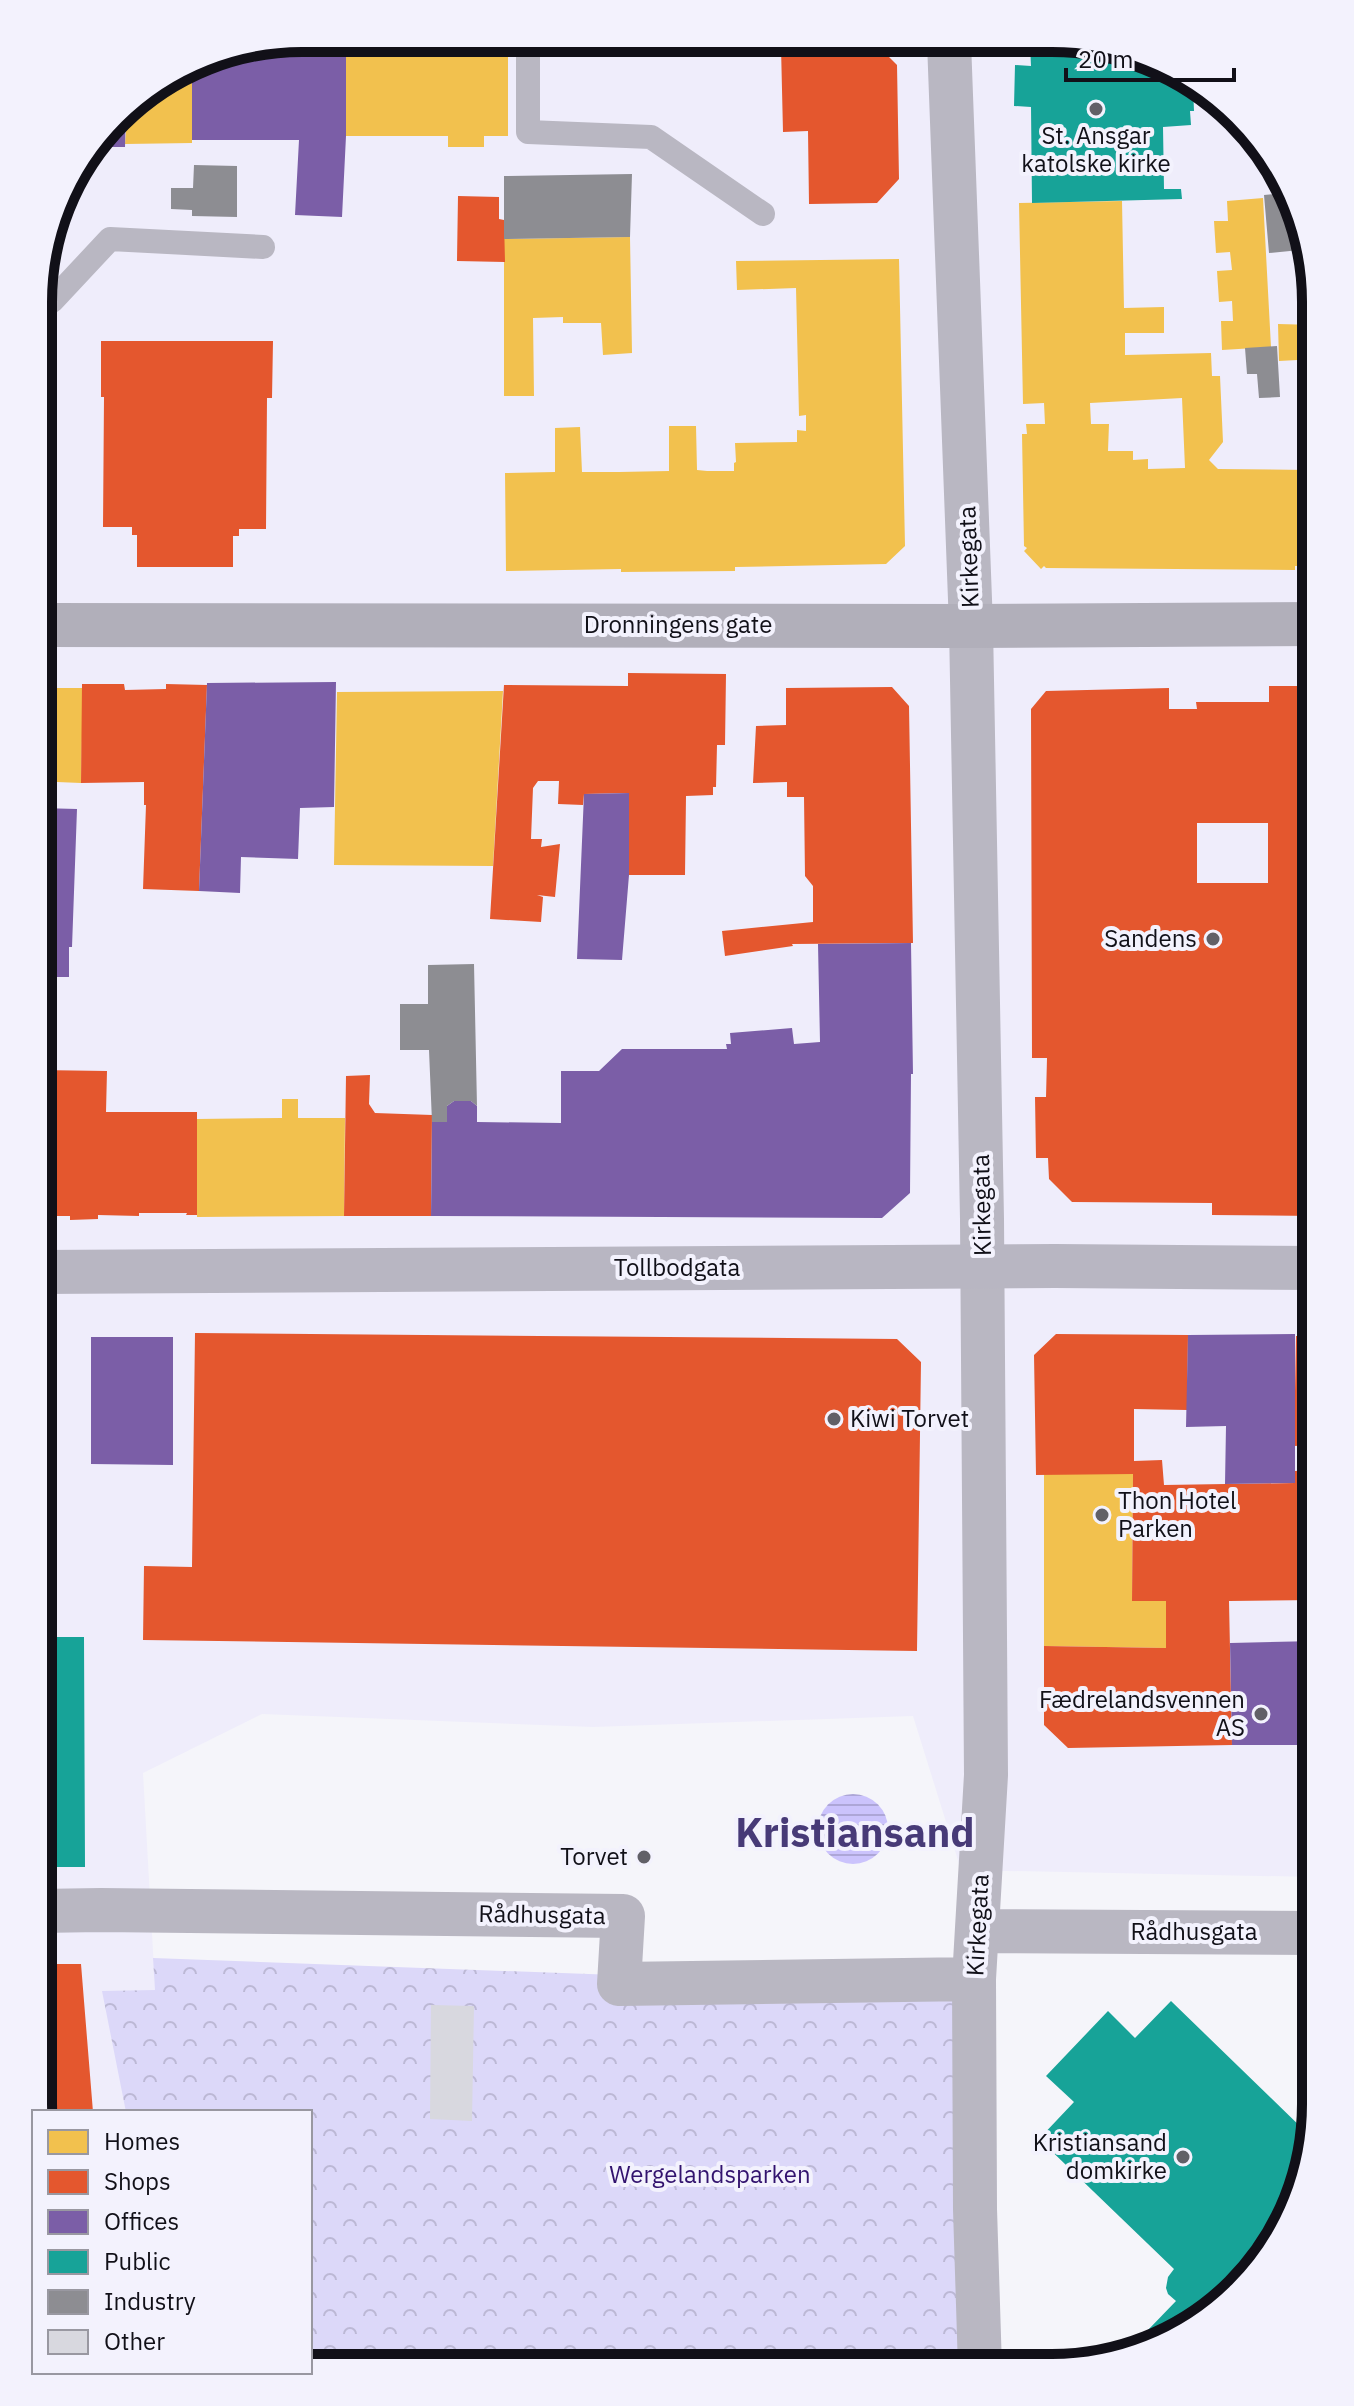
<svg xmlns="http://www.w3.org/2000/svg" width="1354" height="2406" viewBox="0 0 1354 2406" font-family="'IBM Plex Sans',sans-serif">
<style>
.built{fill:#efedfb}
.park{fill:url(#park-crowns)}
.water{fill:url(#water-rules)}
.homes{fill:#f2c14e;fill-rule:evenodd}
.shops{fill:#e4572e;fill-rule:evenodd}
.offices{fill:#7b5ea7}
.public{fill:#17a398}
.industry{fill:#8d8d92}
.building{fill:#d8d8df}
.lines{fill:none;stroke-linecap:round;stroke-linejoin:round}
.lane{stroke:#b9b7c2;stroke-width:24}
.street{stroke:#b9b7c2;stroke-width:44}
.secondary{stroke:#b8b6c2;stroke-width:44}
.primary{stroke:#b1afba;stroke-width:44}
.poi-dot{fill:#616067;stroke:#f3f2fd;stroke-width:3}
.labels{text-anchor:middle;stroke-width:8;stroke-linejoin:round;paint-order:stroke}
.poi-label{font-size:24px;fill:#111018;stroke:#f3f2fd;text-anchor:end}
.street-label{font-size:24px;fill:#111018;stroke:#f3f2fd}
.park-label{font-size:24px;fill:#32136e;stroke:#f3f2fd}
.town-label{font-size:40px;font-weight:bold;fill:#473a77;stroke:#f3f2fd}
.rim{fill:none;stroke:#111018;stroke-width:10}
</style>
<defs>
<pattern id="park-crowns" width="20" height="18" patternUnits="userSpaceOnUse" patternTransform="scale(2)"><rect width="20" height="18" fill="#dcd8f9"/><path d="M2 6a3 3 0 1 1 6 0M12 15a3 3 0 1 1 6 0" fill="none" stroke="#bcb8d5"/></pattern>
<pattern id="water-rules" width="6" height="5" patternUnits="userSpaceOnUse" patternTransform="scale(2)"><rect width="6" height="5" fill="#cbc3fc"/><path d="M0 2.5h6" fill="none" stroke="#ada6d7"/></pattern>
</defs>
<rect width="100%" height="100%" fill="#f5f5fa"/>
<path class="built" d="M 302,38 L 1103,43 L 1226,103 L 1302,217 L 1316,302 L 1315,1877 L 961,1870 L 913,1716 L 593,1727 L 262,1714 L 143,1773 L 162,2112 L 39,2112 L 40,268 L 65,185 L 128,104 L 201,58 Z"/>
<path class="park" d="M 153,1958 L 968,1988 L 974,2368 L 310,2366 L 310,2112 L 126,2112 L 102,1991 L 155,1990 Z"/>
<path class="water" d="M818 1829a35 35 0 1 1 70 0a35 35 0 1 1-70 0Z"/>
<path class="homes" d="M 346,46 L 508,46 L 508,136 L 484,136 L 484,147 L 448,147 L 448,136 L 346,136 Z
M 192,64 L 192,143 L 125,144 L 128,104 Z
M 1263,198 L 1271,347 L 1222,350 L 1221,321 L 1233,321 L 1232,301 L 1219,302 L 1217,271 L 1232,270 L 1230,252 L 1216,253 L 1214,221 L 1228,221 L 1227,201 Z
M 1122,201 L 1124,308 L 1164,307 L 1164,333 L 1125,333 L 1125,355 L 1211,353 L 1212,376 L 1220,376 L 1223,442 L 1209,460 L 1218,469 L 1308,470 L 1307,445 L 1316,445 L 1316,566 L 1295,566 L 1295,570 L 1046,568 L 1044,566 L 1041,569 L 1024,551 L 1027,548 L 1024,546 L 1022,434 L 1027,434 L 1026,424 L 1045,424 L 1044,403 L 1023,404 L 1019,203 ZM 1182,398 L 1185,468 L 1148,469 L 1148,459 L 1133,460 L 1133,451 L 1108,451 L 1109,424 L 1091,424 L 1090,403 Z
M 630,237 L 632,353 L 603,355 L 601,323 L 563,323 L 563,317 L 533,318 L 534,396 L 504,396 L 504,239 Z
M 899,259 L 905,546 L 886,564 L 735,567 L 735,571 L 621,572 L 621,569 L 506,571 L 505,473 L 555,472 L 555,428 L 580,427 L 582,472 L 619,472 L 669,471 L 669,426 L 696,426 L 697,470 L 707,471 L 734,471 L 734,463 L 736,462 L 735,443 L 797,442 L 797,430 L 806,431 L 806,415 L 799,416 L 796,288 L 737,290 L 736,261 Z
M 1278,324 L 1316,325 L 1316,359 L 1279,361 Z
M 40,688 L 83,688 L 81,783 L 57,782 L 57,795 L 53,795 L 52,808 L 40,808 Z
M 503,691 L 493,866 L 334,865 L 337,692 Z
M 282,1099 L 298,1099 L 298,1118 L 345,1118 L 344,1216 L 197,1217 L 197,1119 L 282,1118 Z
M 1044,1474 L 1133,1474 L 1132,1601 L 1166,1601 L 1166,1648 L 1044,1646 Z"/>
<path class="shops" d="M 874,45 L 879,47 L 897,65 L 899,179 L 877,203 L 809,204 L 808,131 L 783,132 L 781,47 Z
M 458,196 L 499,197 L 499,219 L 504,220 L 505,262 L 457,261 Z
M 101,341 L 273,341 L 272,398 L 267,398 L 266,529 L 239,529 L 239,536 L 233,536 L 233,567 L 137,567 L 137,535 L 132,535 L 132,527 L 103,527 L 104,397 L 101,397 Z
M 628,673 L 726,674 L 725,745 L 717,745 L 716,787 L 713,787 L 713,795 L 686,796 L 685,875 L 629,875 L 629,793 L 584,794 L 583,805 L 558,804 L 559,781 L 538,781 L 533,788 L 531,839 L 542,839 L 541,847 L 560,844 L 555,897 L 537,895 L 543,897 L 541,922 L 490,919 L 504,685 L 628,686 Z
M 82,684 L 124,684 L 125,690 L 166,689 L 166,684 L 207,685 L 199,891 L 143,889 L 146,805 L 144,805 L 144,782 L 81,783 Z
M 1269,686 L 1316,686 L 1316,1216 L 1212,1215 L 1212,1203 L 1072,1202 L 1049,1179 L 1048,1158 L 1036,1158 L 1035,1097 L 1046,1097 L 1047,1058 L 1032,1058 L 1031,709 L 1046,691 L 1169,688 L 1169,709 L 1197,709 L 1196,702 L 1269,702 ZM 1197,823 L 1268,823 L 1268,883 L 1197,883 Z
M 892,687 L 909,706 L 913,943 L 792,944 L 793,946 L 725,956 L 722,931 L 813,922 L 813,886 L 805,876 L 804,797 L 787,797 L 787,782 L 753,783 L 756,726 L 786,725 L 786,688 Z
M 39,1070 L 107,1071 L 106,1112 L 197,1112 L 197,1215 L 186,1215 L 187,1213 L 139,1213 L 139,1216 L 98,1215 L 98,1219 L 70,1220 L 70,1216 L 39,1216 Z
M 370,1075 L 369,1104 L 375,1113 L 432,1115 L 431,1216 L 344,1216 L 346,1076 Z
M 195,1333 L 897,1339 L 921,1362 L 917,1651 L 143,1640 L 144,1566 L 192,1567 Z
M 1056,1334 L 1188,1335 L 1187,1410 L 1134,1409 L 1134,1461 L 1162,1460 L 1164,1485 L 1295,1483 L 1295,1471 L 1316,1470 L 1316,1600 L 1229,1601 L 1232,1745 L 1068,1748 L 1044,1725 L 1044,1646 L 1166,1648 L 1166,1601 L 1132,1601 L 1133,1474 L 1036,1475 L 1034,1355 Z
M 1296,1336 L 1316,1336 L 1316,1445 L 1294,1446 Z
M 38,1964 L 81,1964 L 93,2112 L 39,2112 Z"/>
<path class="offices" d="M 326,46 L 346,49 L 346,136 L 342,217 L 295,215 L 299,140 L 192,140 L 192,64 L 201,58 L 240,50 L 276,50 L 276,48 L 314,48 L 314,50 Z
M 126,105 L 125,147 L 95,147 Z
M 336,682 L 334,807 L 300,808 L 298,859 L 241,857 L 240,893 L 199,891 L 207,683 Z
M 629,793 L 629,875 L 622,960 L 577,959 L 584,794 Z
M 40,808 L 77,809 L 72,947 L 69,947 L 69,977 L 39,977 Z
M 911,943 L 913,1074 L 911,1074 L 910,1193 L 882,1218 L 431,1216 L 432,1122 L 447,1122 L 447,1106 L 454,1101 L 471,1101 L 477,1106 L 477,1122 L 561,1123 L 561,1071 L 599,1071 L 622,1049 L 727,1049 L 726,1044 L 731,1044 L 730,1033 L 792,1028 L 794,1044 L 820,1042 L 818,944 Z
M 1295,1334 L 1295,1483 L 1225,1484 L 1226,1426 L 1186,1427 L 1188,1335 Z
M 39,1335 L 56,1335 L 54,1577 L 39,1578 Z
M 91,1337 L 173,1337 L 173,1465 L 91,1464 Z
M 1316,1641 L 1316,1745 L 1232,1745 L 1230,1643 Z"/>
<path class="public" d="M 1103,43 L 1193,87 L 1194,111 L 1190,111 L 1191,125 L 1163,127 L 1164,189 L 1181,189 L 1182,199 L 1032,203 L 1031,107 L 1014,106 L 1015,65 L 1031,66 L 1030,44 Z
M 39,1637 L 84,1637 L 85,1867 L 38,1867 Z
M 1171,2001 L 1307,2133 L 1315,2124 L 1296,2205 L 1261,2265 L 1199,2323 L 1159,2343 L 1147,2331 L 1176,2301 L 1168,2294 L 1166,2288 L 1168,2277 L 1174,2269 L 1039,2139 L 1074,2102 L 1046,2076 L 1108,2011 L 1135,2038 Z"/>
<path class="industry" d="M 194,165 L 237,166 L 237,217 L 192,216 L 192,210 L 171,209 L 171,188 L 193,188 Z
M 632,174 L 630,237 L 504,239 L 504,176 Z
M 1286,193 L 1296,208 L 1300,250 L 1269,253 L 1264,195 Z
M 1277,346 L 1280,397 L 1259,398 L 1257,374 L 1247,374 L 1245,348 Z
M 474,964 L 477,1106 L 471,1101 L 454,1101 L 447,1106 L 447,1122 L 432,1122 L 429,1050 L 400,1050 L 400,1004 L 428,1004 L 428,965 Z"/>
<path class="building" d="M 431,2005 L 474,2006 L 472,2121 L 430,2119 Z"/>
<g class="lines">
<path class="lane" d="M 528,39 L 528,132 L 651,137 L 763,214
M 40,302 L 52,301 L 110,239 L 263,247"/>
<path class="street" d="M 949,42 L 971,626 L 982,1219 L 986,1775 L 974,1979 L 975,2209 L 980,2368
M 38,1911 L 101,1910 L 623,1916 L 619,1984 L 974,1979
M 977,1931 L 1315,1933"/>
<path class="secondary" d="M 39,1272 L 1055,1266 L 1316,1268"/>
<path class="primary" d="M 40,625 L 971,626 L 1316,624"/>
</g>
<g class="poi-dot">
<circle cx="1096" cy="109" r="8"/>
<circle cx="1213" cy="939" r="8"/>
<circle cx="834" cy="1419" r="8"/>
<circle cx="1102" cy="1515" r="8"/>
<circle cx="1261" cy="1714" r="8"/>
<circle cx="644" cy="1857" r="8"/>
<circle cx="1183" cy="2157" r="8"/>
</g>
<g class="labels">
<g class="poi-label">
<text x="1096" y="144" text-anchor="middle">St. Ansgar<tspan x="1096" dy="28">katolske kirke</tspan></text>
<text x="1197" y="947">Sandens</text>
<text x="850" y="1427" text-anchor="start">Kiwi Torvet</text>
<text x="1118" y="1509" text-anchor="start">Thon Hotel<tspan x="1118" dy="28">Parken</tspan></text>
<text x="1245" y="1708">Fædrelandsvennen<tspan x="1245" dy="28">AS</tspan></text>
<text x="628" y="1865">Torvet</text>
<text x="1167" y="2151">Kristiansand<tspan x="1167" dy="28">domkirke</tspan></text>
</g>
<g class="street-label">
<text transform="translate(969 557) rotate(-92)" y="8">Kirkegata</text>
<text x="678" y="633">Dronningens gate</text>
<text transform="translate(982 1205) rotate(-91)" y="8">Kirkegata</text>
<text x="677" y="1276">Tollbodgata</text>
<text transform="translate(542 1915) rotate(1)" y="8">Rådhusgata</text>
<text transform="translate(978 1925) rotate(-87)" y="8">Kirkegata</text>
<text x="1194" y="1940">Rådhusgata</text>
</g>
<g class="park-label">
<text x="710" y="2183">Wergelandsparken</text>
</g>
<g class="town-label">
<text x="855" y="1847">Kristiansand</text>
</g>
</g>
<path d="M0 0H1354V2406H0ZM302 52H1052A250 250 0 0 1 1302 302V2104A250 250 0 0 1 1052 2354H302A250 250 0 0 1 52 2104V302A250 250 0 0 1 302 52Z" fill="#f3f2fd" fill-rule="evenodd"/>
<path class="rim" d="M302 52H1052A250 250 0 0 1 1302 302V2104A250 250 0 0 1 1052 2354H302A250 250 0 0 1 52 2104V302A250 250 0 0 1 302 52Z"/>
<rect x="32" y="2110" width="280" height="264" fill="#f3f2fd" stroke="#9998a1" stroke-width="2"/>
<rect x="48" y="2130" width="40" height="24" fill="#f2c14e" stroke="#9998a1" stroke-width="2"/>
<text x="104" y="2150" font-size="24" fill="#111018">Homes</text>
<rect x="48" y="2170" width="40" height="24" fill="#e4572e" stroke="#9998a1" stroke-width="2"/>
<text x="104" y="2190" font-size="24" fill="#111018">Shops</text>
<rect x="48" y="2210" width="40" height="24" fill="#7b5ea7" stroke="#9998a1" stroke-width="2"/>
<text x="104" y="2230" font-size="24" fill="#111018">Offices</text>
<rect x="48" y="2250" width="40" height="24" fill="#17a398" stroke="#9998a1" stroke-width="2"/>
<text x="104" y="2270" font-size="24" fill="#111018">Public</text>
<rect x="48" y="2290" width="40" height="24" fill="#8d8d92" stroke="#9998a1" stroke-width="2"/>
<text x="104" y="2310" font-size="24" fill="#111018">Industry</text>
<rect x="48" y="2330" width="40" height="24" fill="#d8d8df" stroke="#9998a1" stroke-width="2"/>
<text x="104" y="2350" font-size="24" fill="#111018">Other</text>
<path d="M1066 68v12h168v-12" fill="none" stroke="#111018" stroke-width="4"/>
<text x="1078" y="68" font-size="24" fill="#111018" stroke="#f3f2fd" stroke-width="6" paint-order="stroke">20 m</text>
</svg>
